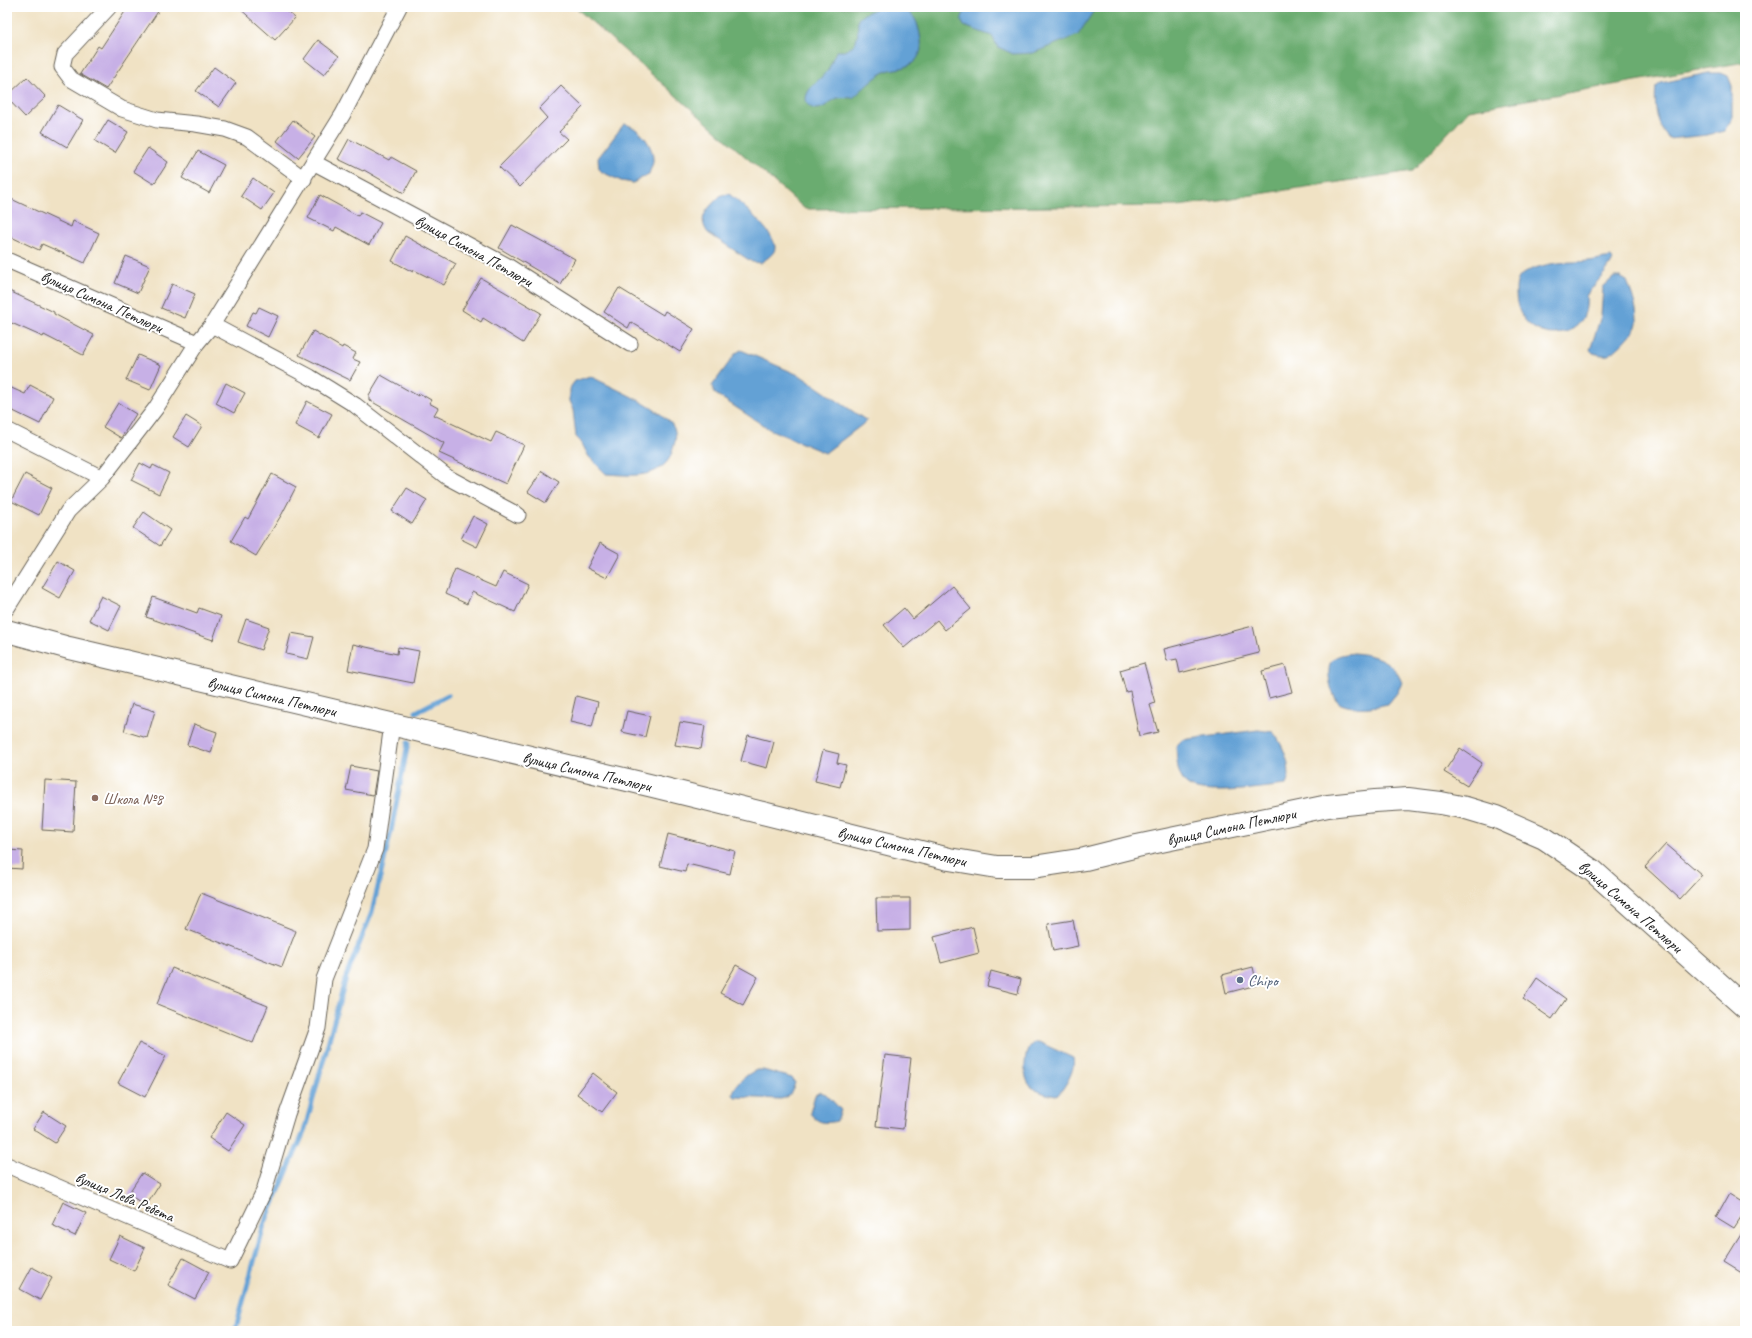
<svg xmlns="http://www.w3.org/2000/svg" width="1752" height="1338" viewBox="0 0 1752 1338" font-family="Caveat,sans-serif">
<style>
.forest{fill:#6aac6f;stroke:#436446}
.water{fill:#64a1d5;stroke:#405e78}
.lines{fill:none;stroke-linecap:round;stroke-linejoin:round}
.stream{stroke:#64a1d5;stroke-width:5}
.building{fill:#c7b0e6}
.minor-casing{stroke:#666157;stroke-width:17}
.secondary-casing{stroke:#666157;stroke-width:24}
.minor{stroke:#fff;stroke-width:15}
.secondary{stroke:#fff;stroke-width:22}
.education-dot{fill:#8d6e63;stroke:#fff;stroke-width:1.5}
.service-dot{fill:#5c6f8a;stroke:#fff;stroke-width:1.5}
.labels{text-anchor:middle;stroke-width:4;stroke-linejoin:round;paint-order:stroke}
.street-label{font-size:16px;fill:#1c1c1c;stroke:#fff}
.education-label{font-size:16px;fill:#785e54;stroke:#fff;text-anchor:start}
.service-label{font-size:16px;fill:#4e5e75;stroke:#fff;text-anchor:start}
</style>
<rect width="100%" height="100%" fill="#fff"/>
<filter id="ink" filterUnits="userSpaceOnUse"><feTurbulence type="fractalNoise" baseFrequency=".025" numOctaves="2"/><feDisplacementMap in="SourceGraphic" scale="8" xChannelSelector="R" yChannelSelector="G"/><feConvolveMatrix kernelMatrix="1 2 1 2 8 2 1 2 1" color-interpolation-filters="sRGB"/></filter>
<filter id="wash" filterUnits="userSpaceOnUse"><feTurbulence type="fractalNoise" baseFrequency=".012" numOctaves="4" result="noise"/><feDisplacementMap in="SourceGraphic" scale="16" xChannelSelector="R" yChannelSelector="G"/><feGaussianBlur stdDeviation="0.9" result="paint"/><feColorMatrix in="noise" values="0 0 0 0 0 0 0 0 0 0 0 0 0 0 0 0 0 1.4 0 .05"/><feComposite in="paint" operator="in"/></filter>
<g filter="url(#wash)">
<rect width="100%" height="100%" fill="#f0e2c4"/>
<path class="forest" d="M 575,7 L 1745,7 L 1745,62 L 1469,110 L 1413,171 L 1179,206 L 805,209 Z"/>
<path class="water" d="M 880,7 C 893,7 911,7 917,23 C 923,42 926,61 902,68 C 897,69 892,69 887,71 C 874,77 864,88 853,98 C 849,98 842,97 838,98 C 831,100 825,109 816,109 C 813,109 810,107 808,105 C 799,92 823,78 828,70 C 832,63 832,57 837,51 L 844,51 C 861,43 857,35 858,19 L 864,14 Z
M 970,7 L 1094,7 L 1093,12 L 1078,35 L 1033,53 L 1013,54 L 998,47 L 992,36 L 964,26 C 959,18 963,13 970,7 Z
M 1708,73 L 1721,73 L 1728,76 L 1732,86 L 1732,119 L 1724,131 L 1707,135 L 1669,139 C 1656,126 1654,105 1656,87 L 1661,83 Z
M 624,124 C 638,126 653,144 653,159 C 654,163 650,170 649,174 L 633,183 L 621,181 L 602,172 L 599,169 L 598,158 Z
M 729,194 C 740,203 776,233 775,248 C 775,254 765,260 760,263 L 752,262 L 708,233 C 696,216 709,208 721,195 Z
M 1611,257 L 1613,260 C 1606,274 1594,284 1586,296 C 1592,348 1517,346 1516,294 C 1516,286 1516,278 1524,273 C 1527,270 1532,270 1535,268 C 1556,261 1568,263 1589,261 C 1597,260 1603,258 1611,257 Z
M 1614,277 L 1620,277 L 1627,281 C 1632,294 1638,310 1637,324 C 1636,331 1615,353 1608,355 C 1603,356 1597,354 1593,353 L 1590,350 L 1601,316 L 1603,287 Z
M 741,350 L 801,376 L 867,421 L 825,453 L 769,429 L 714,393 L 712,386 L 736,353 Z
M 590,376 C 615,389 650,403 670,422 C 676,429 677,437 674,445 C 673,449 671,456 669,459 C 655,480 627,475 606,474 L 589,457 L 581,442 L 576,437 L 573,410 L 569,401 L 569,389 L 575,381 Z
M 1354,653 C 1376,655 1394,661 1402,683 L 1397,693 L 1388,704 C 1374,707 1355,710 1341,704 C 1331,699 1324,667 1333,659 C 1339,654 1348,654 1354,653 Z
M 1258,730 L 1273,732 C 1283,744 1294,770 1286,785 C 1265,787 1201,798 1186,784 C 1176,774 1177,758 1176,746 L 1182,740 Z
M 1034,1042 L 1039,1042 L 1073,1058 C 1076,1070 1065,1087 1057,1096 C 1049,1095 1040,1093 1033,1088 C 1023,1082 1024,1062 1027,1052 C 1028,1049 1031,1045 1034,1042 Z
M 757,1070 L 763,1070 L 792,1078 L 795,1083 C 792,1091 791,1098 780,1099 L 735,1097 L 733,1095 C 733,1085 748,1073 757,1070 Z
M 820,1092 L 826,1094 L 841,1110 L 837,1121 C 825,1124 817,1123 810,1113 L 815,1095 Z"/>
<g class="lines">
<path class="stream" d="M 416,712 L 448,695
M 235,1331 L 264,1225 L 304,1132 L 346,977 L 372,912 L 391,831 L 408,743"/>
</g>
<g id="blocks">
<path class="building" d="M 128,7 L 161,7 L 106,89 L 80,74 L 98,46 L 101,48 Z
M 238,7 L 282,7 L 295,18 L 275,40 Z
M 318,40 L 339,56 L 324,75 L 304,59 Z
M 214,67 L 236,83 L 219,107 L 196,91 Z
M 27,77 L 46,97 L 25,117 L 7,98 L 7,96 Z
M 561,86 L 583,107 L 559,132 L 567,139 L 520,187 L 499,167 L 547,118 L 539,109 Z
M 58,105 L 83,120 L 67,147 L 42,132 Z
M 108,120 L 128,132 L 115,153 L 95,141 Z
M 293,120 L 315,137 L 298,158 L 277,141 Z
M 349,139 L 389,160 L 391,157 L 416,171 L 404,193 L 364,170 L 363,171 L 338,159 Z
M 148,148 L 168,162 L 154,184 L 133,171 Z
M 198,151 L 224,165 L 209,193 L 182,178 Z
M 253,178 L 274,193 L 262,210 L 241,196 Z
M 320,195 L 358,216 L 360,212 L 381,223 L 369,245 L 336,227 L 334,231 L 308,218 Z
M 7,197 L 71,227 L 73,221 L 99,233 L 85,263 L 42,244 L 39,250 L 7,235 Z
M 512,225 L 575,259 L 560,284 L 499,248 Z
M 405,236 L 456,264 L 444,285 L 414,270 L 413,272 L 392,261 Z
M 126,256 L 150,266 L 138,293 L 115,283 Z
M 481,278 L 541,313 L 523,343 L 483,318 L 481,322 L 462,310 Z
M 172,284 L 195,294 L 185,318 L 161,308 Z
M 619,288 L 663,315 L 665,311 L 694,329 L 680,352 L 631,322 L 628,328 L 604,312 Z
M 7,290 L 54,312 L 54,314 L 94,335 L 83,355 L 44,335 L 43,337 L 7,321 Z
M 259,307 L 278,316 L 268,337 L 246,326 L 253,312 L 256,313 Z
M 313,331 L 342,348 L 343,346 L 356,353 L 353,359 L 360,362 L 350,380 L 299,355 Z
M 138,355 L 161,365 L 150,390 L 126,380 Z
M 381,375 L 418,396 L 419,393 L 431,400 L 429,403 L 438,408 L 434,415 L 491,442 L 496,432 L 524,445 L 506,484 L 439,453 L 444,443 L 369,400 L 369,395 Z
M 226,383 L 245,393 L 234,413 L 216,403 Z
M 30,385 L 53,397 L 40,424 L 7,408 L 7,386 L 25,394 Z
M 307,401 L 332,414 L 319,438 L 295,425 Z
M 118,403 L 136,414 L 121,438 L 103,427 Z
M 186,416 L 202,426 L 189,447 L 173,437 Z
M 140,463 L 151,469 L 153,465 L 169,473 L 159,494 L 131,480 Z
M 542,471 L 559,482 L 546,503 L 528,492 Z
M 25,474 L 52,488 L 39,515 L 11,501 Z
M 272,474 L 296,487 L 282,514 L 256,556 L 231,541 L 245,517 L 248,519 Z
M 407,488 L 427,500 L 412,524 L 392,511 Z
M 144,512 L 170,530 L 160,546 L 133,528 Z
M 473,516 L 488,524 L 477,547 L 461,539 Z
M 600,543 L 620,554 L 607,578 L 587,568 Z
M 58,561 L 75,571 L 60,598 L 42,588 Z
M 455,569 L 496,587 L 503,572 L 528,584 L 515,612 L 472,592 L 467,604 L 445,594 Z
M 952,586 L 971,609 L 945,630 L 937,620 L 904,648 L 884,625 L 904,608 L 913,619 Z
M 101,596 L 121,606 L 109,630 L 89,620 Z
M 153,597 L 197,613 L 199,608 L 221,616 L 213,640 L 146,617 Z
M 246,619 L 269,627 L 261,650 L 238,642 Z
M 1253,626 L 1259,653 L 1180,673 L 1177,659 L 1167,661 L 1164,649 Z
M 291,633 L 314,637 L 308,659 L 286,654 Z
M 353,644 L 397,654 L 398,647 L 419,651 L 413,683 L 348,670 Z
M 1144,663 L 1155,703 L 1150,705 L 1158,732 L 1139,736 L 1130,691 L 1126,692 L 1120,670 Z
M 1285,665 L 1292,692 L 1269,698 L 1262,671 Z
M 576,696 L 598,702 L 592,727 L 570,722 Z
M 132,704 L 155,711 L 147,738 L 124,731 Z
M 627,711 L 650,716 L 645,737 L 622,732 Z
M 680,722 L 705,726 L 701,749 L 675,745 Z
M 194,724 L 217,732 L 211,753 L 187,745 Z
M 748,735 L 774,742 L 767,768 L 741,761 Z
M 1460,748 L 1482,763 L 1467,786 L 1444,772 Z
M 823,750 L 839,754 L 837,763 L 846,765 L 840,787 L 815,781 Z
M 351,766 L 377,771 L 373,795 L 346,790 Z
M 45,780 L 76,782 L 73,832 L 42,830 Z
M 668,834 L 735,851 L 730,874 L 687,864 L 685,872 L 660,866 Z
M 1666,844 L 1702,875 L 1680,899 L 1645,867 Z
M 7,850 L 23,851 L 22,869 L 7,868 Z
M 201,893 L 296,931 L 282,967 L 186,929 Z
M 876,898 L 910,898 L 910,930 L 877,931 Z
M 1073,920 L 1078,946 L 1053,951 L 1048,924 Z
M 973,927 L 979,953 L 941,963 L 934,937 Z
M 736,965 L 758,977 L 743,1005 L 720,993 Z
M 1253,967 L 1257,985 L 1226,993 L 1222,975 Z
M 172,968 L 268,1006 L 253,1043 L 157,1004 Z
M 991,971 L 1021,979 L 1018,994 L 987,986 Z
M 1537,978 L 1566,999 L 1552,1019 L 1523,999 Z
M 139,1043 L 166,1056 L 145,1097 L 118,1083 Z
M 885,1055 L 911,1058 L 903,1129 L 876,1126 Z
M 593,1073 L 617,1092 L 602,1112 L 577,1094 Z
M 44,1112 L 66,1126 L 55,1143 L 33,1129 Z
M 226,1112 L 245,1125 L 228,1151 L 209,1138 Z
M 142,1173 L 160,1184 L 146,1206 L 128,1194 Z
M 1729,1194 L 1745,1204 L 1745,1211 L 1734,1228 L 1716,1217 Z
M 63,1202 L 86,1213 L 75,1236 L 52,1225 Z
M 1745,1228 L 1745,1275 L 1724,1262 Z
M 120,1236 L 145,1248 L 134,1271 L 109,1259 Z
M 183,1258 L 209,1272 L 195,1299 L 168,1285 Z
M 32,1267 L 52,1278 L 40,1300 L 20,1289 Z"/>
</g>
</g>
<g filter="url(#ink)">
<use href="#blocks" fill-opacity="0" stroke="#666157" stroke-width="1"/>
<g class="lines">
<defs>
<path id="minor" d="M 109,7 L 65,54 L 62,67 L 71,79 L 122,109 L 157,120 L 196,124 L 225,129 L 247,137 L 304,179
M 313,162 L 506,265 L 630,344
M 7,260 L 197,343
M 212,325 L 310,377 L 355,405 L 447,477 L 518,515
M 7,430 L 102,478
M 7,608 L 68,511 L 102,478 L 156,408 L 197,343 L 212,325 L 343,114 L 399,7
M 7,1165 L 230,1261 L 264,1191 L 287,1114 L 318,1028 L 324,979 L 375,849 L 392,724"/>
<path id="secondary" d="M 7,631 L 69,648 L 653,786 L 949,859 L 997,867 L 1033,867 L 1085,859 L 1137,846 L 1328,806 L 1375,801 L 1408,799 L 1441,803 L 1466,808 L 1496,817 L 1544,838 L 1593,871 L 1745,1007"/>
</defs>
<use href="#minor" class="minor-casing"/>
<use href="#secondary" class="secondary-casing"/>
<use href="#minor" class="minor"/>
<use href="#secondary" class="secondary"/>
</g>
</g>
<circle class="education-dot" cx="95" cy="798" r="4"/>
<circle class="service-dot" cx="1240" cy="980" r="4"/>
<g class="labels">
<g class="street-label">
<text transform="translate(474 250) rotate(29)" y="6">вулиця Симона Петлюри</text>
<text transform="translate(102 301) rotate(24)" y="6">вулиця Симона Петлюри</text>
<text transform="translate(272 696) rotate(13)" y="6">вулиця Симона Петлюри</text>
<text transform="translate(587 771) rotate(13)" y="6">вулиця Симона Петлюри</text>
<text transform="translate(1231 826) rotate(-12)" y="6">вулиця Симона Петлюри</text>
<text transform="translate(902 846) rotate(13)" y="6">вулиця Симона Петлюри</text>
<text transform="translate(1631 906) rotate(41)" y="6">вулиця Симона Петлюри</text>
<text transform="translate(125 1196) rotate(23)" y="6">вулиця Лева Ребета</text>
</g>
<g class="education-label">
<text x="103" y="804">Школа №8</text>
</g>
<g class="service-label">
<text x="1248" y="986">Chipo</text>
</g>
</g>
<rect width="1752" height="1338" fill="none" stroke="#fff" stroke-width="24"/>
</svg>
